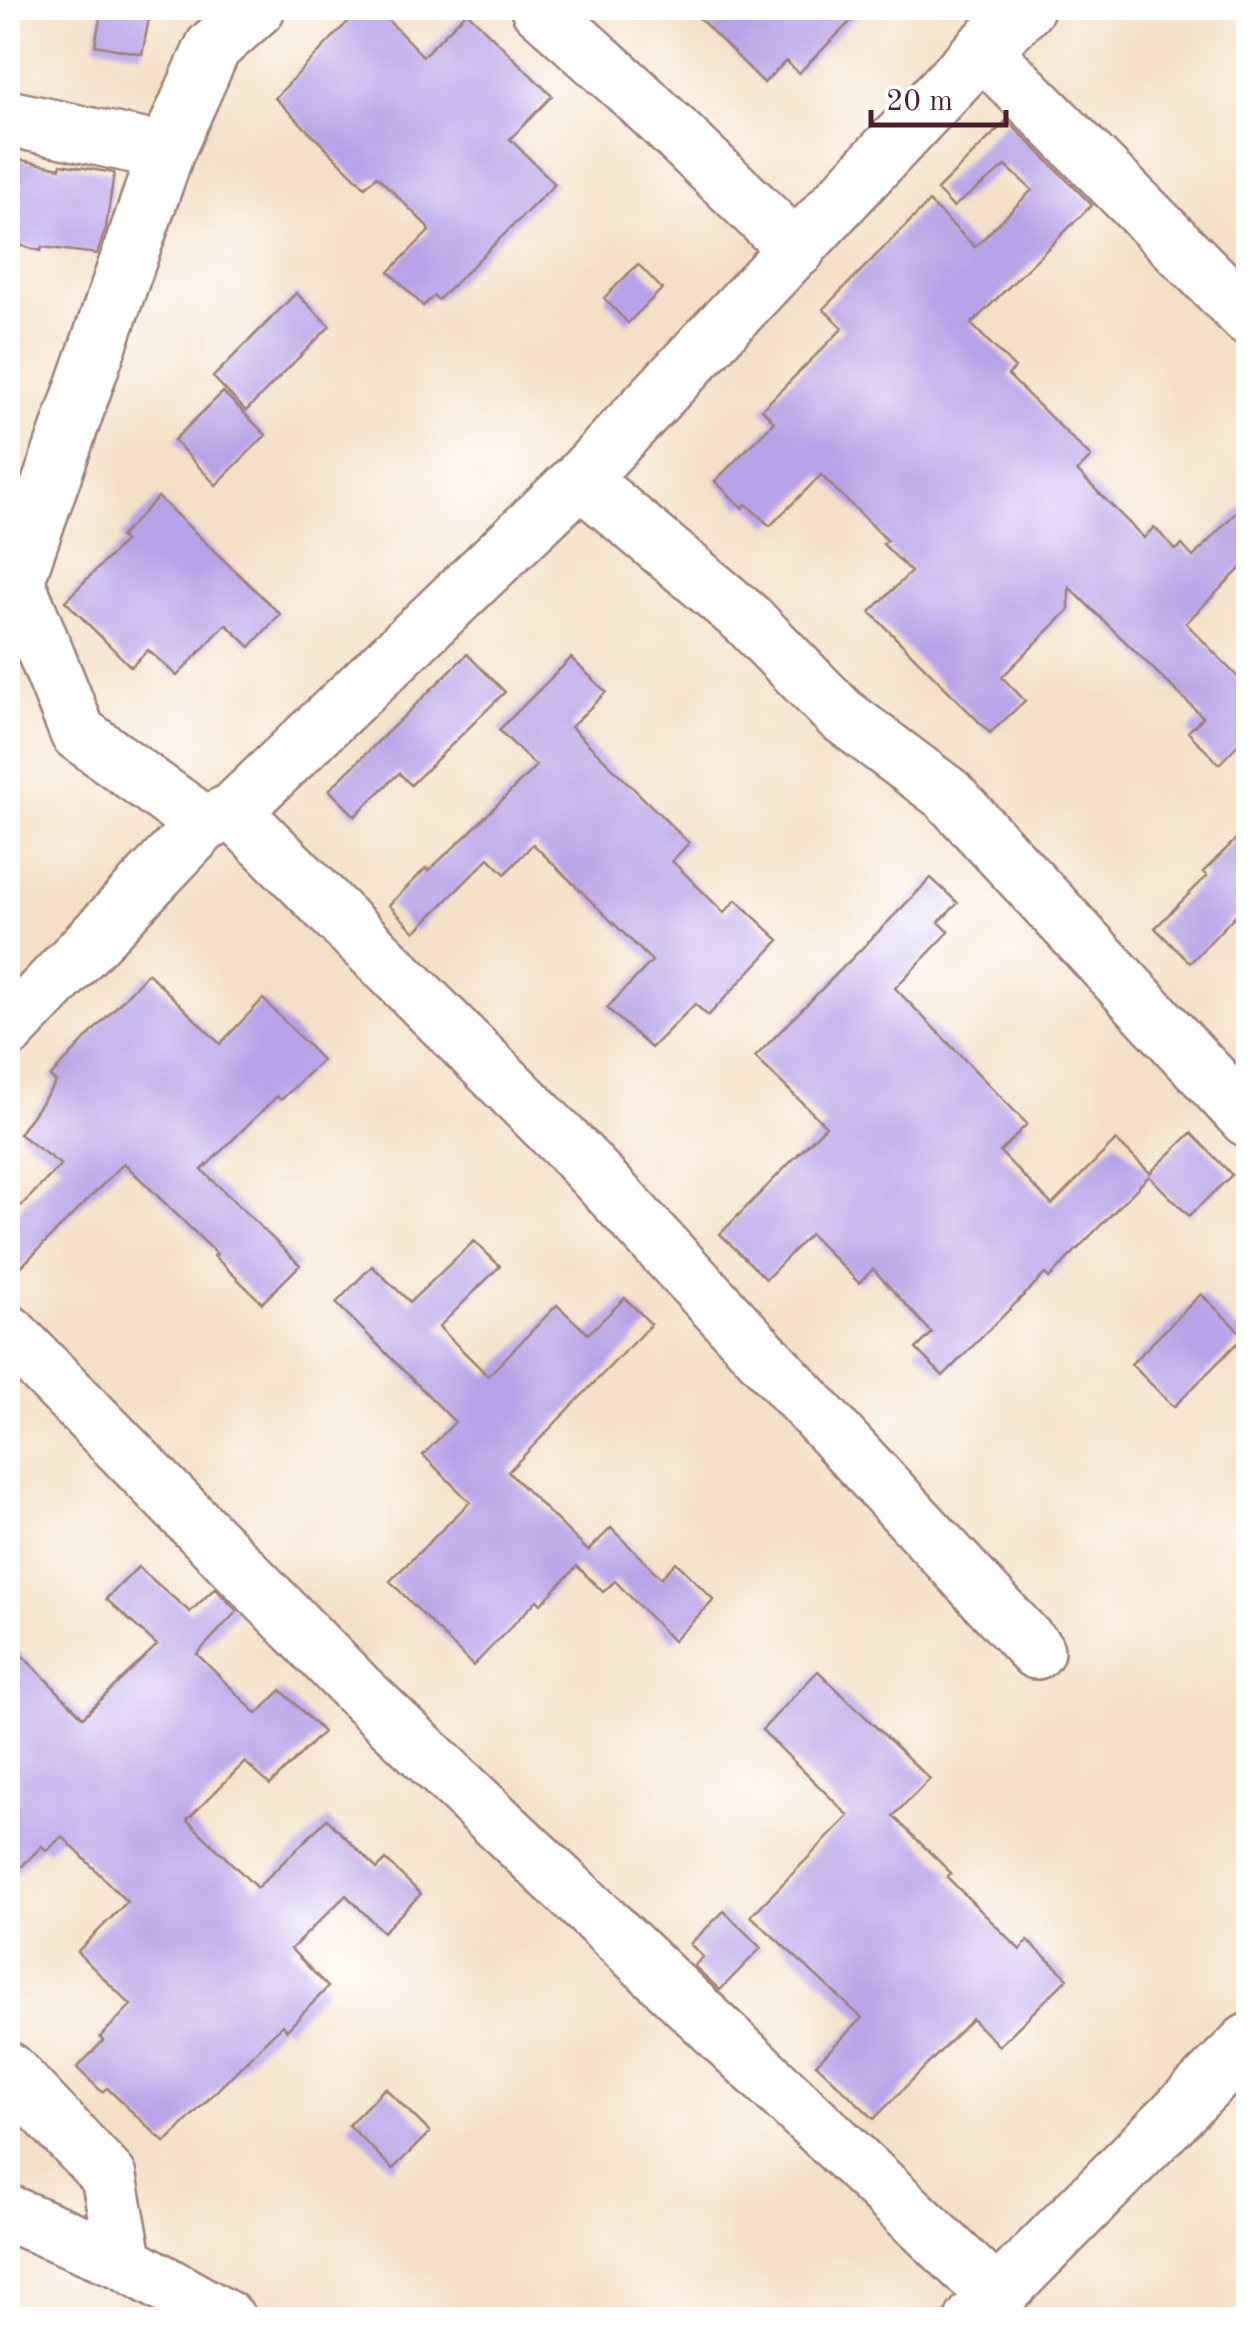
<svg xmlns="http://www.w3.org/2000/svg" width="1256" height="2327" viewBox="0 0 1256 2327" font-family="'Old Standard TT',serif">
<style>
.building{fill:#b7a2e7}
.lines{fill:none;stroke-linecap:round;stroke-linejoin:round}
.minor-casing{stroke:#9f8078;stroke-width:60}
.minor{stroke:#fff;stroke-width:55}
</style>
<rect width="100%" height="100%" fill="#fff"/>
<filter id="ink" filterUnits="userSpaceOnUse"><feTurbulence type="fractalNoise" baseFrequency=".01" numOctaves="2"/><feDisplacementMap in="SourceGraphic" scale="20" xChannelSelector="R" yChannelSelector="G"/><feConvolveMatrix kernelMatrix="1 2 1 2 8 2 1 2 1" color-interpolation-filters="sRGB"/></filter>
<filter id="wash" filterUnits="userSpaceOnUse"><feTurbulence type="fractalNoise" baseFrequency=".0048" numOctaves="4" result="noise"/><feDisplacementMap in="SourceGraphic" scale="40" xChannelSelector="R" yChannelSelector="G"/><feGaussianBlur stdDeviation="2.25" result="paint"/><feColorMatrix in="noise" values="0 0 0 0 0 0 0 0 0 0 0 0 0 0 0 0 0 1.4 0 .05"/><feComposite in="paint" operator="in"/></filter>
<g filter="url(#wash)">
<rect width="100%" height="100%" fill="#f4e0c6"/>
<g id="blocks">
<path class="building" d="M 102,8 L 151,8 L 142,54 L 95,45 Z
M 361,8 L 376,8 L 423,56 L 467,12 L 552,96 L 510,139 L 555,184 L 438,300 L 434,296 L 423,306 L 389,272 L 429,231 L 426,225 L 377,176 L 365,187 L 275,98 Z
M 689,8 L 864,8 L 799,73 L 786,61 L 764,83 Z
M 1007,120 L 1092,205 L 971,324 L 1015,368 L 1008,375 L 1091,457 L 1077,471 L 1144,538 L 1154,527 L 1176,550 L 1182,545 L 1193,557 L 1248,500 L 1248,561 L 1186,623 L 1248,688 L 1248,734 L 1219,764 L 1188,732 L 1203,717 L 1069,587 L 1069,610 L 1002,677 L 1025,701 L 990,733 L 870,612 L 911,572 L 883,544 L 887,540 L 821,475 L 770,526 L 746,504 L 742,508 L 715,481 L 774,422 L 762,409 L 843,328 L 823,309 L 929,202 L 975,247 L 1032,190 L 1006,166 L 953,207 L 937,190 Z
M 8,157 L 60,168 L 61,164 L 114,173 L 106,228 L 97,254 L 42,247 L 41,251 L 8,242 Z
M 638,264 L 662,289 L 628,323 L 604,298 Z
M 296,293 L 330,326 L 246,411 L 213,377 Z
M 223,392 L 266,435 L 216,485 L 174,440 Z
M 158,497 L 280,614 L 250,647 L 226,624 L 177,676 L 148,650 L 131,667 L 65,601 L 125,541 L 120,537 Z
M 467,654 L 505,692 L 411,785 L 399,773 L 355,816 L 329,790 Z
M 571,658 L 606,692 L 571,727 L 689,843 L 672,861 L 724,913 L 736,900 L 779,940 L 708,1016 L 695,1004 L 651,1048 L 607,1008 L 652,961 L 533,844 L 505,874 L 489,858 L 415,932 L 389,905 L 426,868 L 428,871 L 468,834 L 536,766 L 499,730 Z
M 1248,827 L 1248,902 L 1190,963 L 1155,928 L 1207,876 L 1203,872 Z
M 931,878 L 958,903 L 939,922 L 949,932 L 895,988 L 1027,1124 L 1000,1152 L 1052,1205 L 1116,1140 L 1150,1173 L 1191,1133 L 1232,1175 L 1189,1216 L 1149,1176 L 1049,1278 L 1045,1274 L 943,1376 L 916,1349 L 932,1333 L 873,1269 L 859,1283 L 810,1234 L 766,1279 L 720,1234 L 826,1126 L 755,1057 Z
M 148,973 L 220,1044 L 263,999 L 322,1060 L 281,1100 L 277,1096 L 202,1170 L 300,1265 L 262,1303 L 214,1256 L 217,1254 L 124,1163 L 8,1280 L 8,1219 L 61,1165 L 19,1134 L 56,1082 L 50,1077 Z
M 474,1241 L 500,1266 L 439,1327 L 488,1376 L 557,1305 L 588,1334 L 625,1298 L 651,1324 L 508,1472 L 588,1551 L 611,1528 L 661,1578 L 676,1562 L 714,1600 L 673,1641 L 615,1581 L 603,1592 L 577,1566 L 541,1604 L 537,1600 L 473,1666 L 390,1581 L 470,1502 L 423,1455 L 455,1422 L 336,1303 L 372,1266 L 410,1302 Z
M 1201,1294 L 1244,1336 L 1174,1407 L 1131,1364 Z
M 138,1567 L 190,1612 L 215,1588 L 237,1611 L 197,1654 L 257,1714 L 281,1690 L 323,1732 L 270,1785 L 245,1762 L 187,1820 L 257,1888 L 327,1819 L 377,1869 L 386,1860 L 421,1894 L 383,1932 L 346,1895 L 291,1949 L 328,1987 L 287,2030 L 282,2025 L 165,2143 L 107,2088 L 102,2092 L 77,2068 L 103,2041 L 100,2037 L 131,2005 L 77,1952 L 127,1902 L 62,1836 L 47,1851 L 42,1846 L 8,1880 L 8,1641 L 83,1717 L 157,1645 L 106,1599 Z
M 818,1671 L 930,1779 L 893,1816 L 951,1873 L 947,1877 L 1020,1950 L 1028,1941 L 1068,1978 L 999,2046 L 972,2019 L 874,2119 L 816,2064 L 862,2018 L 751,1916 L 849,1816 L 762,1730 Z
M 724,1911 L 761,1948 L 720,1990 L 694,1966 L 703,1957 L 690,1944 Z
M 385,2088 L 430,2132 L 393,2169 L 348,2125 Z"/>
</g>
</g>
<g filter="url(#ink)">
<use href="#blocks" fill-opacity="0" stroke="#9f8078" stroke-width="2.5"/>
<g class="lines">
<defs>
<path id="minor" d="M 539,8 L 636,95 L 797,250
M 982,50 L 1248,317
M 8,118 L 166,152
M 580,479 L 748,620 L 840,714 L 947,794 L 1248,1119
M 17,583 L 78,733 L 204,824
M 8,604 L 166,152 L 213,47 L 257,8
M 233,811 L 577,1155 L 1036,1651
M 8,1030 L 204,824 L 233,811 L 580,479 L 982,50 L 1026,8
M 8,1332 L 358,1690 L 997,2296
M 8,2070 L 109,2177 L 125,2262
M 8,2213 L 125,2262 L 228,2320
M 973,2320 L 1248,2042"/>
</defs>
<use href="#minor" class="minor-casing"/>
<use href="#minor" class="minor"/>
</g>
</g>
<rect width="1256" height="2327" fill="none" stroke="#fff" stroke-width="40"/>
<path d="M871 110v15h135v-15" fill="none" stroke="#4a1f2b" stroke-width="5"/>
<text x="886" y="110" font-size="30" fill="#4a1f2b" stroke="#ffffff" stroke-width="8" paint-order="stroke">20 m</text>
</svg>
